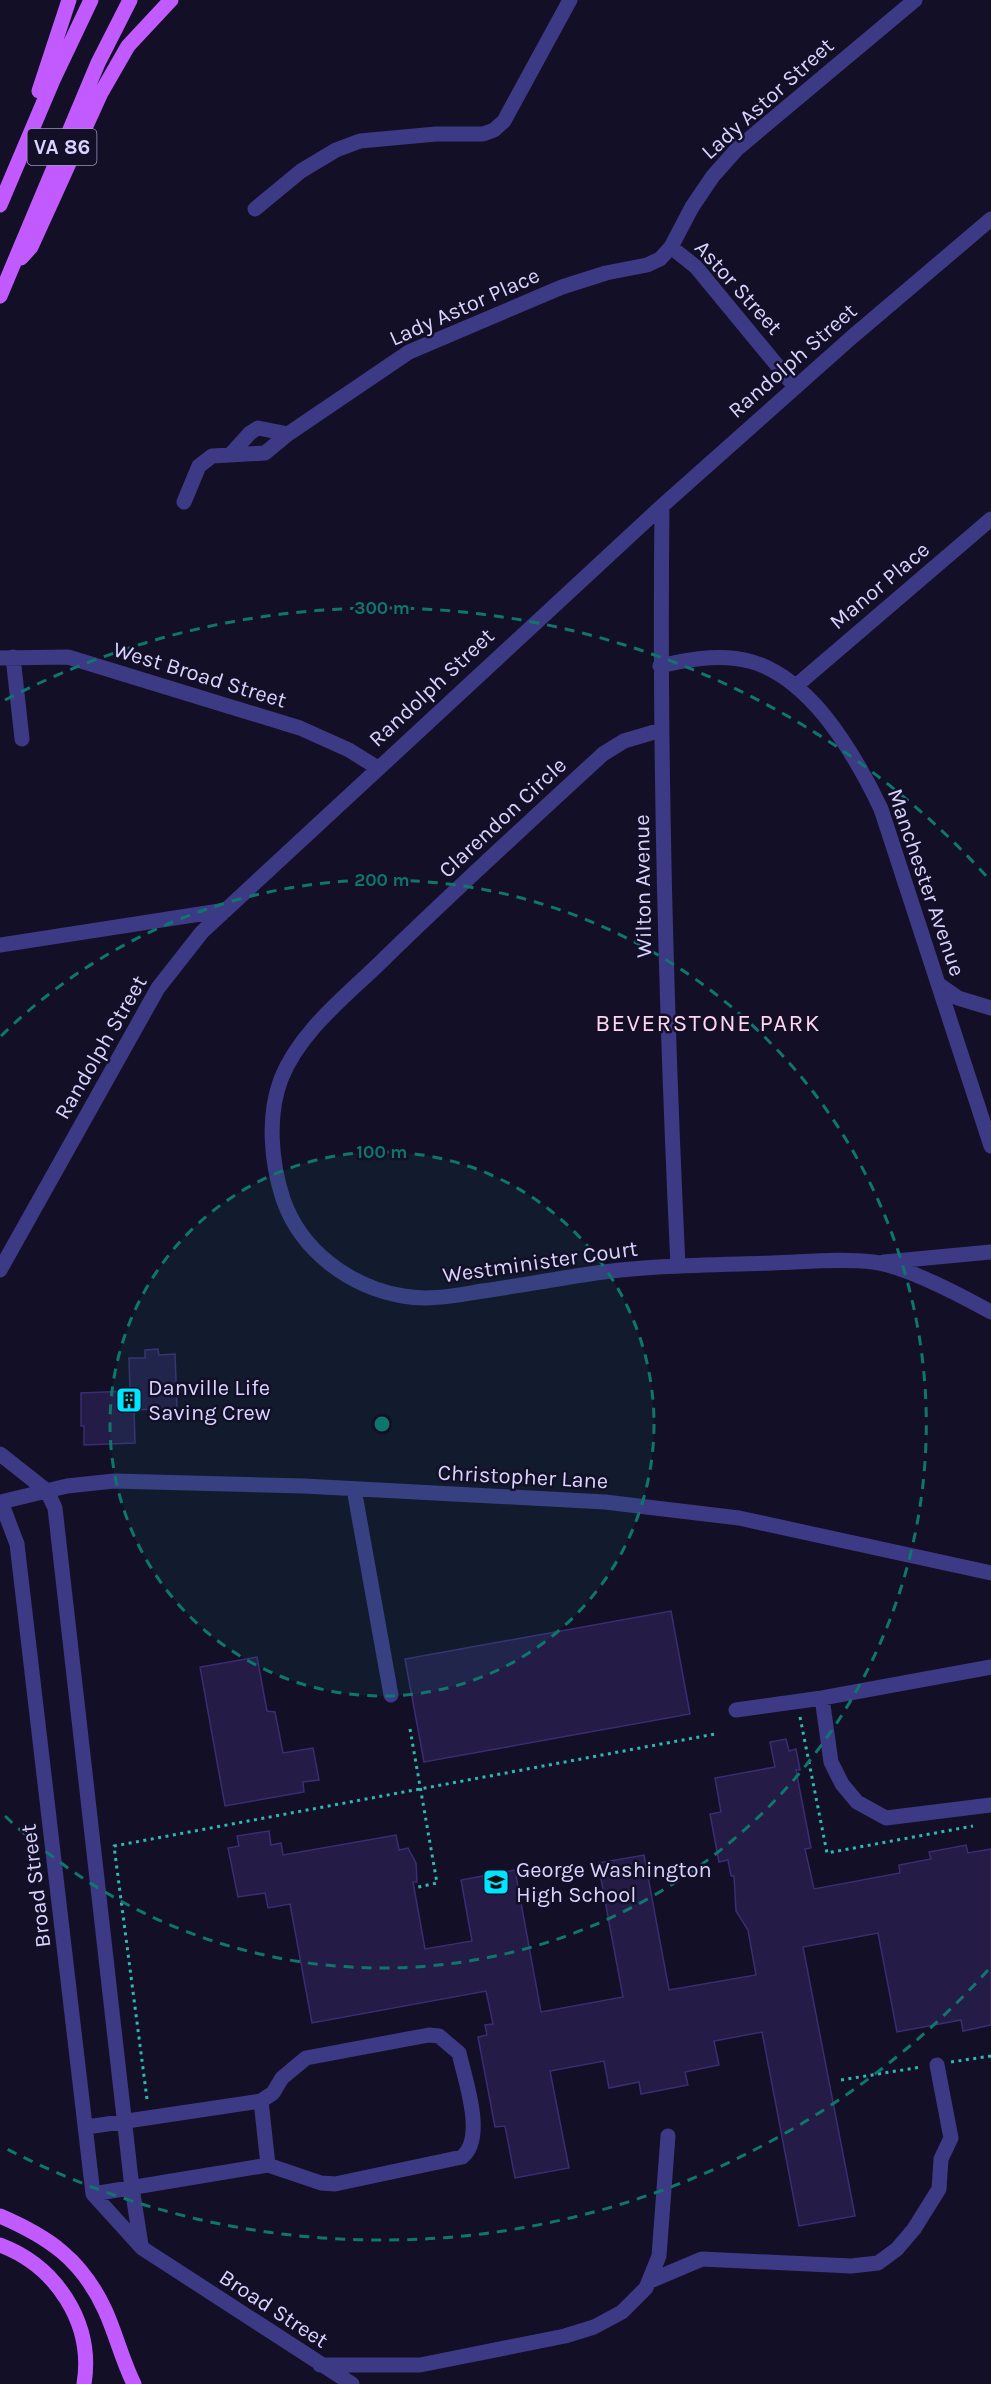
<svg xmlns="http://www.w3.org/2000/svg" width="991" height="2384" viewBox="0 0 991 2384" font-family="Karla,sans-serif">
<style>
.building{fill:#241b47;stroke:#3b2d73;stroke-width:1.5}
.lines{fill:none;stroke-linecap:round;stroke-linejoin:round}
.path{stroke:#2fb8b0;stroke-width:3;stroke-dasharray:3 4.5;stroke-linecap:butt}
.minor{stroke:#3d3a85;stroke-width:15}
.major{stroke:#c25bff;stroke-width:15}
.ring{fill:none;stroke:#0f766e;stroke-width:3;stroke-dasharray:10 8}
.labels{text-anchor:middle;stroke-width:5;stroke-linejoin:round;paint-order:stroke}
.shield{fill:#130f26;stroke:#9e99be;stroke-width:1.5}
.shield-label{font-size:21px;font-weight:bold;fill:#d9d4ff}
.street-label{font-size:22px;fill:#d9d4ff;stroke:#130f26}
.poi-label{font-size:22px;fill:#d9d4ff;stroke:#130f26;text-anchor:start}
.neighbourhood-label{font-size:24px;letter-spacing:1.5px;fill:#ffd6f0;stroke:#130f26}
.centre{fill:#0f766e;stroke:#130f26;stroke-width:3}
.ring-label{font-size:18px;text-anchor:middle;font-weight:bold;fill:#0f766e;stroke:#130f26;stroke-width:5;stroke-linejoin:round;paint-order:stroke}
</style>
<rect width="100%" height="100%" fill="#130f26"/>
<path class="building" d="M 158,1349 L 159,1355 L 175,1354 L 177,1408 L 134,1410 L 135,1443 L 84,1445 L 84,1426 L 81,1426 L 81,1393 L 130,1391 L 129,1358 L 145,1358 L 145,1350 Z
M 671,1611 L 690,1714 L 424,1762 L 405,1659 Z
M 257,1657 L 267,1711 L 275,1712 L 283,1753 L 313,1748 L 319,1780 L 303,1782 L 304,1792 L 225,1806 L 200,1667 Z
M 786,1739 L 789,1751 L 796,1749 L 800,1770 L 796,1770 L 811,1848 L 805,1849 L 814,1889 L 900,1873 L 899,1865 L 931,1859 L 929,1852 L 966,1845 L 968,1853 L 991,1849 L 991,2025 L 963,2031 L 961,2020 L 897,2032 L 878,1933 L 803,1947 L 855,2216 L 799,2226 L 762,2032 L 714,2041 L 719,2065 L 685,2072 L 688,2085 L 641,2094 L 639,2082 L 609,2088 L 604,2061 L 550,2071 L 569,2168 L 515,2178 L 505,2126 L 495,2127 L 478,2037 L 487,2035 L 485,2025 L 493,2024 L 486,1991 L 312,2023 L 290,1904 L 268,1908 L 265,1893 L 238,1897 L 228,1848 L 239,1846 L 237,1836 L 269,1831 L 271,1845 L 281,1843 L 283,1855 L 396,1835 L 399,1850 L 408,1848 L 416,1863 L 417,1882 L 413,1882 L 425,1949 L 472,1941 L 461,1880 L 515,1870 L 541,2012 L 623,1997 L 598,1863 L 644,1855 L 669,1990 L 756,1975 L 748,1930 L 736,1911 L 734,1876 L 731,1876 L 728,1860 L 719,1862 L 710,1814 L 721,1812 L 715,1778 L 775,1767 L 770,1742 Z"/>
<g class="lines">
<path class="path" d="M 800,1717 L 827,1853 L 973,1826
M 410,1729 L 437,1883 L 414,1888
M 951,2062 L 991,2056
M 841,2080 L 921,2067
M 147,2099 L 114,1846 L 715,1734"/>
<path class="minor" d="M 255,209 L 301,171 L 336,150 L 360,141 L 436,134 L 483,134 L 494,130 L 504,121 L 570,0
M 671,247 L 696,267 L 795,387
M 231,454 L 250,433 L 258,428 L 288,434
M 184,502 L 199,466 L 212,456 L 265,453 L 288,434 L 409,352 L 562,287 L 606,273 L 647,265 L 660,259 L 671,247 L 692,207 L 713,176 L 737,149 L 915,0
M 662,506 C 659,760 666,1013 678,1266
M 13,657 L 22,739
M 0,658 L 68,657 L 300,728 L 349,750 L 378,768
M 660,666 C 734,648 775,656 824,715 C 848,745 865,775 881,809 L 991,1146
M 797,685 L 991,519
M 661,730 L 624,741 L 603,754 C 530,821 457,888 386,957 C 349,994 301,1029 281,1079 C 267,1116 271,1162 283,1199 C 301,1251 350,1287 403,1296 C 430,1301 457,1295 483,1291 C 517,1286 550,1280 583,1275 C 646,1265 709,1265 772,1263 C 805,1262 840,1258 873,1262 C 905,1266 962,1296 991,1312
M 0,945 L 226,910
M 938,984 L 958,998 L 991,1008
M 884,1262 L 991,1252
M 0,1270 L 158,988 L 202,932 L 662,506 L 852,337 L 991,219
M 0,1454 L 47,1491 L 55,1508 L 132,2188 L 141,2245
M 354,1489 L 391,1695
M 1,1502 L 17,1544 L 93,2194 L 142,2248 L 352,2384
M 1,1502 L 67,1486 L 114,1481 L 304,1486 L 605,1502 L 739,1518 L 991,1573
M 822,1698 L 831,1762 L 842,1784 L 857,1802 L 886,1818 L 991,1805
M 736,1710 L 822,1698 L 991,1667
M 261,2101 L 268,2165
M 87,2127 L 261,2101 L 273,2093 L 282,2078 L 306,2058 L 429,2035 L 439,2036 L 459,2053 C 465,2080 486,2138 462,2157 L 335,2184 L 321,2183 L 268,2165 L 93,2194
M 650,2281 L 702,2259 L 851,2266 L 878,2263 L 897,2249 L 914,2229 L 939,2189 L 941,2159 L 951,2138 L 937,2065
M 320,2365 L 420,2365 L 565,2336 L 594,2327 L 622,2312 L 646,2288 L 659,2256 L 668,2136"/>
<path class="major" d="M 39,91 L 69,0
M 0,205 L 53,80 L 91,0
M 21,258 L 31,247 L 101,93 L 128,46 L 171,0
M 0,296 L 98,63 L 130,0
M 0,2216 C 49,2237 82,2260 105,2310 C 116,2334 122,2360 134,2384
M 0,2245 C 56,2266 94,2323 84,2384"/>
</g>
<circle cx="382" cy="1424" r="272" fill="#0f766e" fill-opacity=".12"/>
<g class="ring">
<circle cx="382" cy="1424" r="272"/>
<path d="M1 1036A544 544 0 1 1 1 1812"/>
<path d="M988 1970A816 816 0 0 1 5 2148M5 700A816 816 0 0 1 988 878"/>
</g>
<defs>
<symbol id="building-square" viewBox="-11 -11 22 22"><rect x="-9" y="-9" width="18" height="18" rx="4" fill="#00e5ff" stroke="#130f26"/><path d="M-4-6H4V6H1V3H-1V6H-4ZM-2.5-4.3h1.7v1.8h-1.7ZM.8-4.3h1.7v1.8H.8ZM-2.5-1h1.7V.8h-1.7ZM.8-1h1.7V.8H.8Z" fill="#111"/></symbol>
<symbol id="school-square" viewBox="-11 -11 22 22"><rect x="-9" y="-9" width="18" height="18" rx="4" fill="#00e5ff" stroke="#130f26"/><path d="M0-5L7-2L0 1L-7-2ZM-4 1L0 2.5L4 1V4Q0 6-4 4Z" fill="#111"/></symbol>
</defs>
<g fill-rule="evenodd">
<use href="#building-square" x="114" y="1385" width="30" height="30"/>
<use href="#school-square" x="481" y="1867" width="30" height="30"/>
</g>
<g class="labels">
<rect class="shield" x="27.5" y="129" width="69" height="36" rx="4.5"/>
<g class="shield-label">
<text x="62" y="154">VA 86</text>
</g>
<g class="street-label">
<text transform="translate(767 98) rotate(-42)" y="8">Lady Astor Street</text>
<text transform="translate(739 287) rotate(48)" y="8">Astor Street</text>
<text transform="translate(464 306) rotate(-24)" y="8">Lady Astor Place</text>
<text transform="translate(792 360) rotate(-41)" y="8">Randolph Street</text>
<text transform="translate(879 585) rotate(-40)" y="8">Manor Place</text>
<text transform="translate(200 674) rotate(17)" y="8">West Broad Street</text>
<text transform="translate(431 687) rotate(-43)" y="8">Randolph Street</text>
<text transform="translate(502 817) rotate(-43)" y="8">Clarendon Circle</text>
<text transform="translate(927 882) rotate(71)" y="8">Manchester Avenue</text>
<text transform="translate(642 886) rotate(-91)" y="8">Wilton Avenue</text>
<text transform="translate(100 1047) rotate(-60)" y="8">Randolph Street</text>
<text transform="translate(540 1261) rotate(-8)" y="8">Westminister Court</text>
<text transform="translate(523 1476) rotate(3)" y="8">Christopher Lane</text>
<text transform="translate(35 1886) rotate(-97)" y="8">Broad Street</text>
<text transform="translate(274 2308) rotate(33)" y="8">Broad Street</text>
</g>
<g class="poi-label">
<text x="148" y="1395">Danville Life<tspan x="148" dy="25">Saving Crew</tspan></text>
<text x="516" y="1877">George Washington<tspan x="516" dy="25">High School</tspan></text>
</g>
<g class="neighbourhood-label">
<text x="708" y="1031">BEVERSTONE PARK</text>
</g>
</g>
<circle cx="382" cy="1424" r="9" class="centre"/>
<g class="ring-label">
<text x="382" y="614">300 m</text>
<text x="382" y="886">200 m</text>
<text x="382" y="1158">100 m</text>
</g>
</svg>
